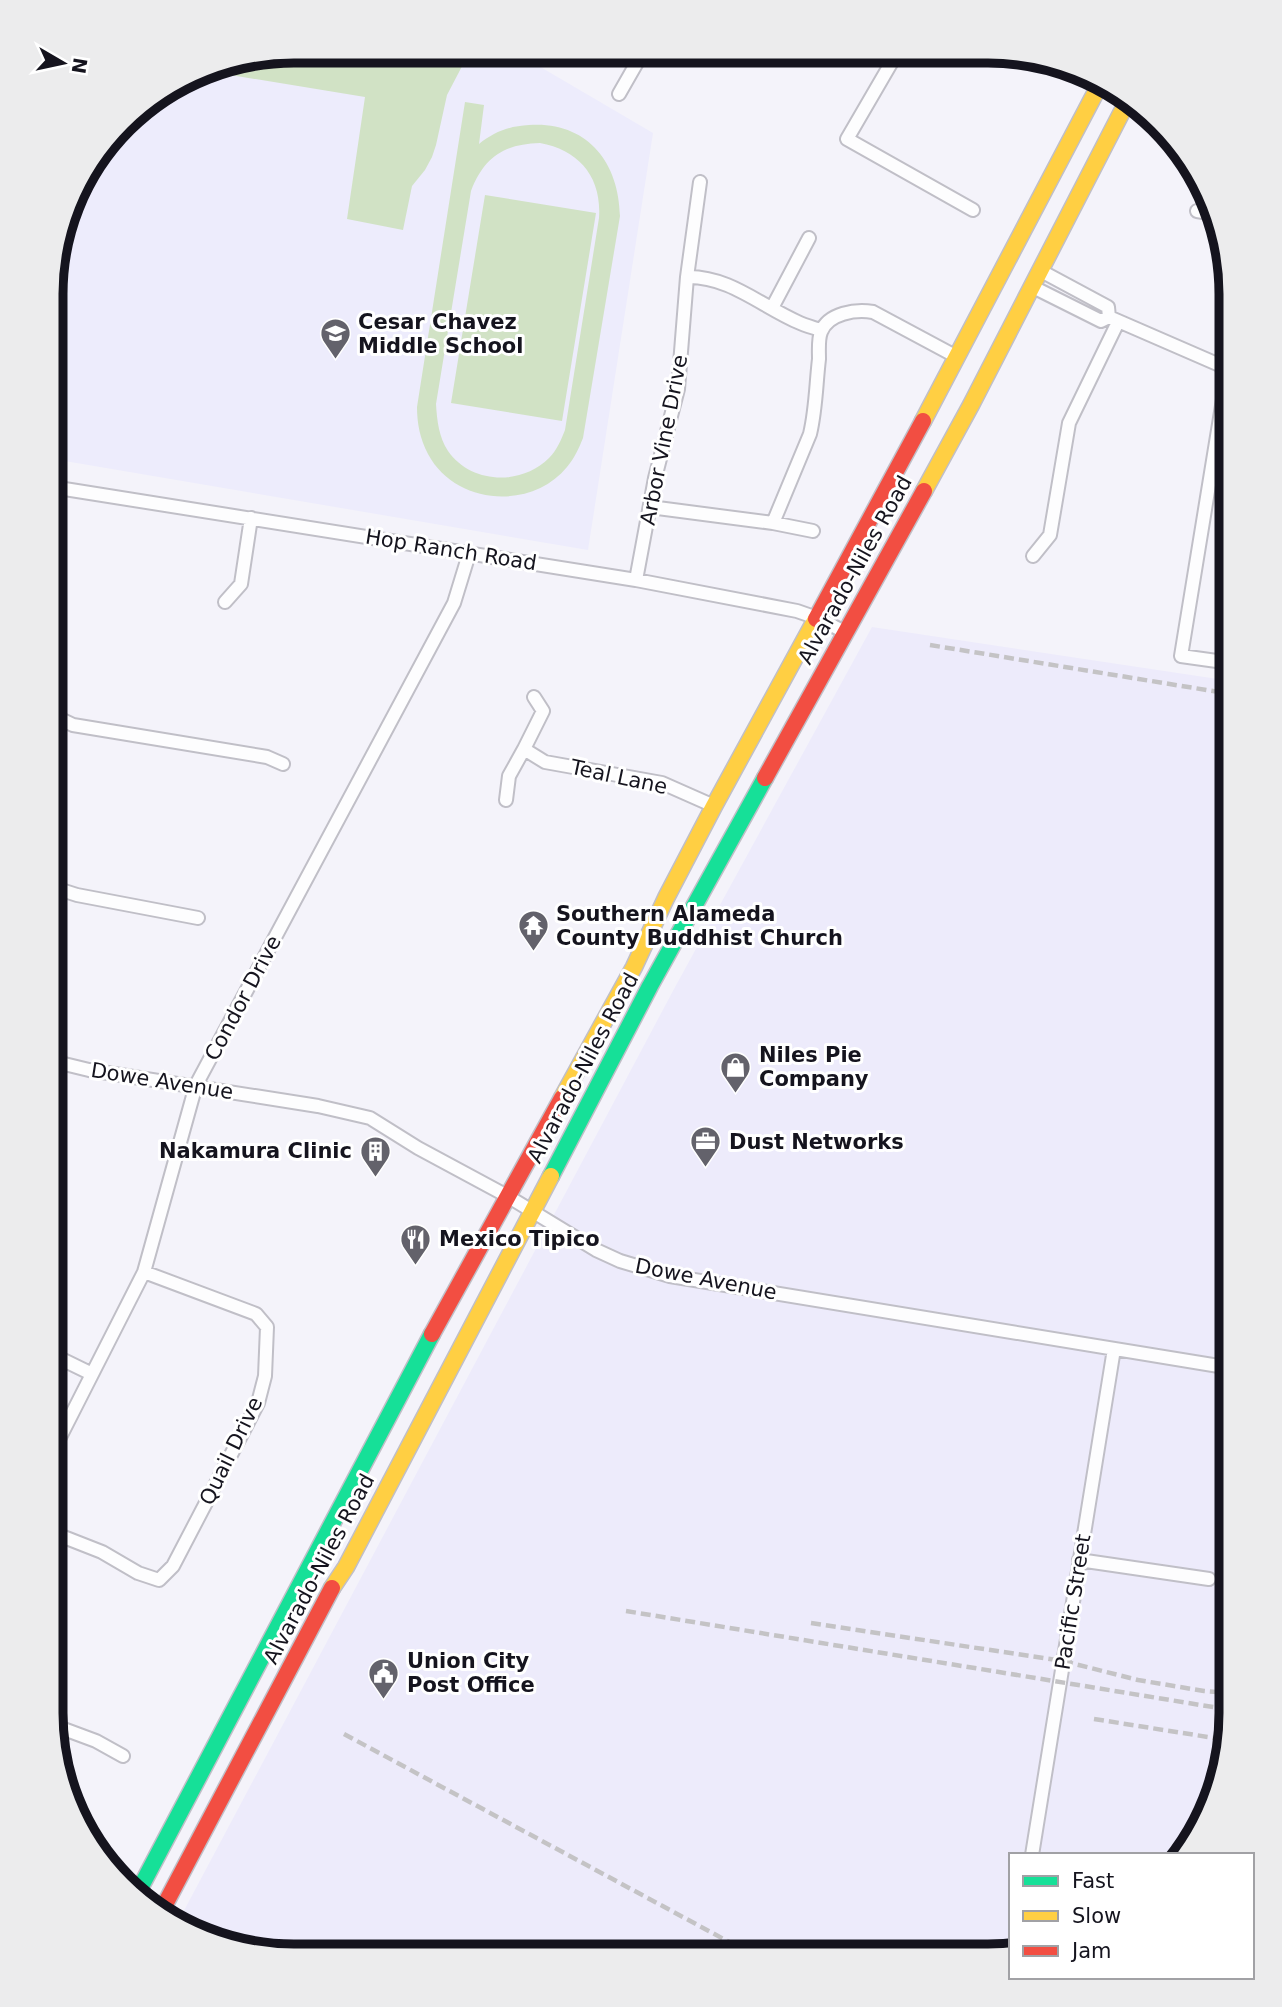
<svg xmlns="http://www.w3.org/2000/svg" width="1282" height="2007" viewBox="0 0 1282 2007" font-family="'DejaVu Sans',sans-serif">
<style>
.built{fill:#edecfc}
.industrial{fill:#edebfb}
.green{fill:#d1e2c5;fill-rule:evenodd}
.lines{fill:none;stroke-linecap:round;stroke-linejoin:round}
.street-casing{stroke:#c0bfc7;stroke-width:16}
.fast-casing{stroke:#c0bfc7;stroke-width:19}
.slow-casing{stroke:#c0bfc7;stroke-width:19}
.jam-casing{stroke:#c0bfc7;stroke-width:19}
.street{stroke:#fdfdfe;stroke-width:12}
.fast{stroke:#16e098;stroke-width:16}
.slow{stroke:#ffcf43;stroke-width:16}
.jam{stroke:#f24e42;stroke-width:16}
.rail{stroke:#c4c3c5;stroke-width:4.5;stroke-dasharray:10 5;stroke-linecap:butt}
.labels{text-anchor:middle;stroke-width:6;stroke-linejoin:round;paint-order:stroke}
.poi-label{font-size:21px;font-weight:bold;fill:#15141e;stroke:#fff;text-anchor:start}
.street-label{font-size:21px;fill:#15141e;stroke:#fff}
.rim{fill:none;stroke:#15141e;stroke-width:9}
</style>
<rect width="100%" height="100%" fill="#f4f3fa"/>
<path class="built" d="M 294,51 L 521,51 L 520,55 L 653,133 L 588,550 L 53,459 L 53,263 L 76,186 L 133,111 L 201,69 Z"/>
<path class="industrial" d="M 872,627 L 1231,681 L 1231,1729 L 1190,1848 L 1184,1855 L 1011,1855 L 1011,1952 L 988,1956 L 263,1954 L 179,1920 L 674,989 Z"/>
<path class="green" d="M 294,51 L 470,51 L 447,95 L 436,145 L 432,157 L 425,170 L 412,186 L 403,230 L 347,219 L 365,97 L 200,70 Z
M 465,102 L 484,105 L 479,144 C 494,132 509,126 529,125 C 586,121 619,161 620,216 L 583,438 C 579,448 574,459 567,467 C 531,511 455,505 428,454 C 420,439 417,423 417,407 ZM 540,143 C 579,150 602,177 599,218 L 565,430 C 561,440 557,450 549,458 C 521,486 471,484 448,451 C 439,437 437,421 436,404 L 471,191 C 484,157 504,144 540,143 Z
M 485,195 L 596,213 L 562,421 L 451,403 Z"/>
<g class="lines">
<defs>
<path id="street" d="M 897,53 L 847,139 L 973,210
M 619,94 L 643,52
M 1197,211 L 1215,214
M 1041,271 L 1108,307 L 1109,317
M 687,277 L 700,182
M 1033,287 L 1101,321 L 1109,317 L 1231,370
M 772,308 L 809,238
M 1228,369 L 1181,656 L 1231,663
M 52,487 L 636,580 L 797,611 L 817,618 L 845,632
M 52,507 L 56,487
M 650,507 L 773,523 L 810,434 C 816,409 816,384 819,359 C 819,351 818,339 821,332 C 828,313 856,309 873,312 L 957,357
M 773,523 L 813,531
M 1033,556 L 1050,535 L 1069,423 L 1118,322
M 636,580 L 655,478 L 678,389 L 687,277 C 730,276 762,307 800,323 C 807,326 814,328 821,330
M 225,602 L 241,584 L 251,518
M 534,697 L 543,711 L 524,749 L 545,762 L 662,783 L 714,806
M 52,715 L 73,725 L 267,757 L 283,764
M 506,800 L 509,776 L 524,749
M 52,887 L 77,895 L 198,918
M 52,1061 L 89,1070 L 318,1106 L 370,1118 L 418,1148 L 509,1197 L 596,1250 L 620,1261 L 670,1276 L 1231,1368
M 51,1354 L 92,1374
M 51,1455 L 144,1272 L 196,1085 L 454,603 L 469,554
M 51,1532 L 102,1552 L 138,1573 L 159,1580 L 173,1566 L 258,1403 L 265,1376 L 267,1327 L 256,1314 L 144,1272
M 1079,1560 L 1209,1579
M 53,1725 L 96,1741 L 123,1756
M 1032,1855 L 1114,1349"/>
<path id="fast" d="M 551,1176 L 650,986 L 765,778
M 137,1894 L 432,1334"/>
<path id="slow" d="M 923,421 L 1099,86
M 924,491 L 971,405 L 1129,98
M 562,1098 L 634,967 L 666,898 L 714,806 L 816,619
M 332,1588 L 346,1567 L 551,1176"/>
<path id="jam" d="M 816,619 L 923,421
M 765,778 L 924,491
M 432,1334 L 562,1098
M 161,1912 L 332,1588"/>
</defs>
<use href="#street" class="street-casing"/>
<use href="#fast" class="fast-casing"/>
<use href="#slow" class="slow-casing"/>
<use href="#jam" class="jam-casing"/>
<use href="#street" class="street"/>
<use href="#fast" class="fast"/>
<use href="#slow" class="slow"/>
<use href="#jam" class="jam"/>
<path class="rail" d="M 930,645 L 1231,694
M 626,1611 L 1231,1710
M 811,1623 L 1063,1661 L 1138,1680 L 1204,1691 L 1231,1693
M 1094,1719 L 1227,1740
M 344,1734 L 755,1956"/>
</g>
<defs>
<symbol id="school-pin" viewBox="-11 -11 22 30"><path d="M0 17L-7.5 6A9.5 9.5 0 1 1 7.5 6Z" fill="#63626b" stroke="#fff"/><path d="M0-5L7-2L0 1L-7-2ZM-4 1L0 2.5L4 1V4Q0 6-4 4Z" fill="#fff"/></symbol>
<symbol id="temple-pin" viewBox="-11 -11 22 30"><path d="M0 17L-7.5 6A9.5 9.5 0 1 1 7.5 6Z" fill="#63626b" stroke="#fff"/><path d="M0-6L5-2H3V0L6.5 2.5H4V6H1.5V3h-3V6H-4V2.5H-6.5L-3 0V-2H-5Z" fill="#fff"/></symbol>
<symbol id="shop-pin" viewBox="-11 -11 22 30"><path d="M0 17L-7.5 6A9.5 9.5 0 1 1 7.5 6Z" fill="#63626b" stroke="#fff"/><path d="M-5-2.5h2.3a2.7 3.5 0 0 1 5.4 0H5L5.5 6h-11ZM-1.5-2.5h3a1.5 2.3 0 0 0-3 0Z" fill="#fff"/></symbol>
<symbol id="office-pin" viewBox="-11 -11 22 30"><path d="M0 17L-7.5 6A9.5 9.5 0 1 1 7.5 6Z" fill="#63626b" stroke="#fff"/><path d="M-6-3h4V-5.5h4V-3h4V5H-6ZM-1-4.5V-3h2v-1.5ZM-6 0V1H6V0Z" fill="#fff"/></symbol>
<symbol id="building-pin" viewBox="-11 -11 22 30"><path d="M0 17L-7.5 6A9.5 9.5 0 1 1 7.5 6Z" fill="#63626b" stroke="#fff"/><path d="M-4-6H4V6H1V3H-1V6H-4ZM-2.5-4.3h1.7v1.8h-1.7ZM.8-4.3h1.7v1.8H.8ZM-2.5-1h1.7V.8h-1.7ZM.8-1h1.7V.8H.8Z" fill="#fff"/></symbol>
<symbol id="restaurant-pin" viewBox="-11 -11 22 30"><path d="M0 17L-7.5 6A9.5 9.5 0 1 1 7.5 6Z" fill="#63626b" stroke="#fff"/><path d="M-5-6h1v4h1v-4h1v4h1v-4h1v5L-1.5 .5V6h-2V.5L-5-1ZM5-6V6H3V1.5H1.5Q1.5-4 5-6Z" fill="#fff"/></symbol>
<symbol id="civic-pin" viewBox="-11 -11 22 30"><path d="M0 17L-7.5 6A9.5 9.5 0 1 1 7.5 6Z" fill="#63626b" stroke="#fff"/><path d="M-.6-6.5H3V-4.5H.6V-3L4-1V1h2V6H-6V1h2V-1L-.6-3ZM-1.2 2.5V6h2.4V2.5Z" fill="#fff"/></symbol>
</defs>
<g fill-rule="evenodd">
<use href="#school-pin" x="318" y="316" width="35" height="47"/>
<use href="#temple-pin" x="516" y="908" width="35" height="47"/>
<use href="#shop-pin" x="718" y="1050" width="35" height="47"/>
<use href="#office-pin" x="688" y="1124" width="35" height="47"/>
<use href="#building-pin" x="358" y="1134" width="35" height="47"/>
<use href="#restaurant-pin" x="398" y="1222" width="35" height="47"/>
<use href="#civic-pin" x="366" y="1656" width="35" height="47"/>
</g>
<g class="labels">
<g class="poi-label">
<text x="358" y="329">Cesar Chavez<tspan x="358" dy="24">Middle School</tspan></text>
<text x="556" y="921">Southern Alameda<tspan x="556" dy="24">County Buddhist Church</tspan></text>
<text x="759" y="1062">Niles Pie<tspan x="759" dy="24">Company</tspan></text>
<text x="729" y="1149">Dust Networks</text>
<text x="352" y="1158" text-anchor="end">Nakamura Clinic</text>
<text x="439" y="1246">Mexico Tipico</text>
<text x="407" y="1668">Union City<tspan x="407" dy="24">Post Office</tspan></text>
</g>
<g class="street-label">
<text transform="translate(664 440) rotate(-79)" y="7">Arbor Vine Drive</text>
<text transform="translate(451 550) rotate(9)" y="7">Hop Ranch Road</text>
<text transform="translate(855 570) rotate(-61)" y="7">Alvarado-Niles Road</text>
<text transform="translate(619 777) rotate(12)" y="7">Teal Lane</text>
<text transform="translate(243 998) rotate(-62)" y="7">Condor Drive</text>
<text transform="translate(583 1068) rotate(-62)" y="7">Alvarado-Niles Road</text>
<text transform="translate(162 1081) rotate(9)" y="7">Dowe Avenue</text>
<text transform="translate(706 1279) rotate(11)" y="7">Dowe Avenue</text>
<text transform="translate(231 1451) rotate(-64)" y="7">Quail Drive</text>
<text transform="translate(319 1569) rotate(-62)" y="7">Alvarado-Niles Road</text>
<text transform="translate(1073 1602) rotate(-81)" y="7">Pacific Street</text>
</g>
</g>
<path d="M0 0H1282V2007H0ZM294 63H988A231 231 0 0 1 1219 294V1713A231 231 0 0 1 988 1944H294A231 231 0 0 1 63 1713V294A231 231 0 0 1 294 63Z" fill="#ececed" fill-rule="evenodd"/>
<path class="rim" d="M294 63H988A231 231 0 0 1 1219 294V1713A231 231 0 0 1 988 1944H294A231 231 0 0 1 63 1713V294A231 231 0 0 1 294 63Z"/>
<rect x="1009" y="1853" width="245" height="126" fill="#ffffff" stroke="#a1a1a5" stroke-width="2"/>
<rect x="1023" y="1876" width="35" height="10" fill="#16e098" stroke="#a1a1a5" stroke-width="2"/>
<text x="1072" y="1888" font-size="21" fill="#15141e">Fast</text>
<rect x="1023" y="1911" width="35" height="10" fill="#ffcf43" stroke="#a1a1a5" stroke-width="2"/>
<text x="1072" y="1923" font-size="21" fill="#15141e">Slow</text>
<rect x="1023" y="1946" width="35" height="10" fill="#f24e42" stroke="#a1a1a5" stroke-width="2"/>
<text x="1072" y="1958" font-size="21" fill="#15141e">Jam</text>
<g transform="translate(63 63) rotate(99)" stroke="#ffffff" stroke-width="5" paint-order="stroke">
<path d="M0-5L12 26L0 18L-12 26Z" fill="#15141e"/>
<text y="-10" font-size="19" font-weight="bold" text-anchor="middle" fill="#15141e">N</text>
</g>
</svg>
